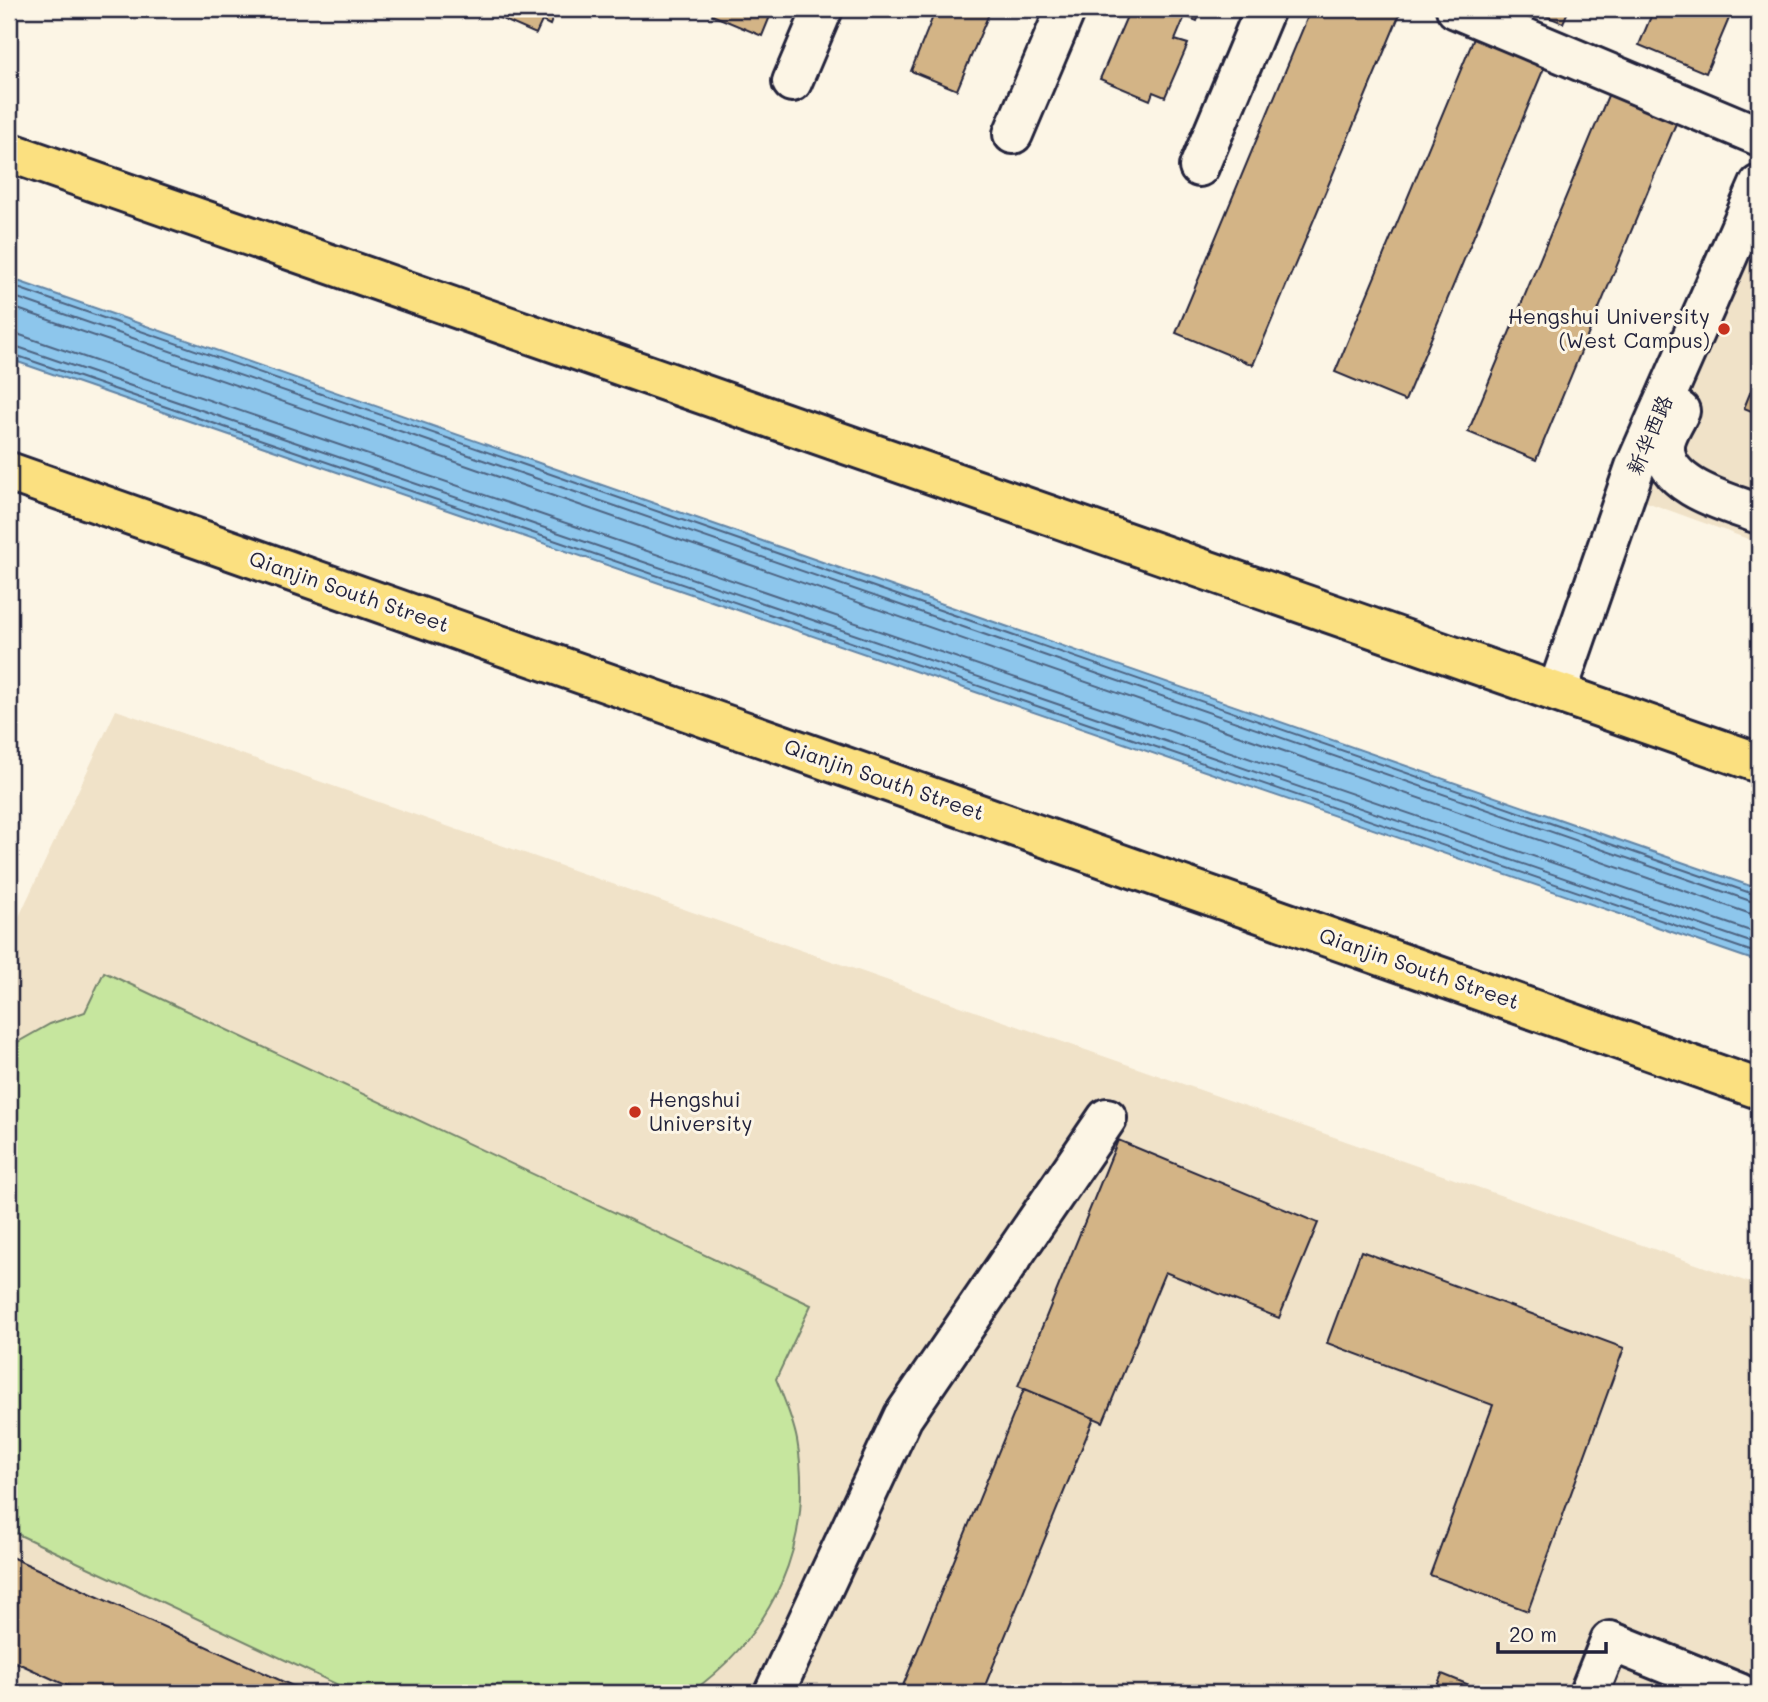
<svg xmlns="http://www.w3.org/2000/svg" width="1768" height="1702" viewBox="0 0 1768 1702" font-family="Mali,'LXGW WenKai TC',sans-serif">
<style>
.built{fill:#f0e2c8}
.green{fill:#c6e69e;stroke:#74846c;stroke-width:2}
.water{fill:#8dc6ec;stroke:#6284a5;stroke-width:2}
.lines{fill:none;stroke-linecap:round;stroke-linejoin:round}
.shore{stroke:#4d6482;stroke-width:2}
.building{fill:#d3b486;stroke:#22223b;stroke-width:2}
.minor-casing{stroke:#22223b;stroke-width:44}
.major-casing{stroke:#22223b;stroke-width:44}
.minor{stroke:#fcf5e5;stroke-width:38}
.major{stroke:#fbe080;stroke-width:38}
.poi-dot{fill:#c8321e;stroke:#fcf5e5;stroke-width:2.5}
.labels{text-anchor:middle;stroke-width:6;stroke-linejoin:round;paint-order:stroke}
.poi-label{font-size:21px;fill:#22223b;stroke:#fcf5e5;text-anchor:end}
.street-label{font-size:21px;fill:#22223b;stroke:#fcf5e5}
</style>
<rect width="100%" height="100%" fill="#fcf5e5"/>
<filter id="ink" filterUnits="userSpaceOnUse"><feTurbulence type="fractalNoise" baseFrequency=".0143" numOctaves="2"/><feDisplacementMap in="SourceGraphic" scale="14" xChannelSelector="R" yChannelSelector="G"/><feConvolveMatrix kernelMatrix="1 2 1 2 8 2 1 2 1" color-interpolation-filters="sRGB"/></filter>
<g filter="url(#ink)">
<path class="built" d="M 1759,165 L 1759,543 L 1619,492 Z
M 116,710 L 1759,1286 L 1759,1693 L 9,1693 L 9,938 Z"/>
<path class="green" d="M 104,972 L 811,1305 L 776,1379 C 784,1399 793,1419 797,1440 C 815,1542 773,1634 690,1693 L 355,1693 L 9,1530 L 9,1047 L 50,1024 L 85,1012 Z"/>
<path class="water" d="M 9,278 L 1759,889 L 1759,962 L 9,359 Z"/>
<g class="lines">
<path class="shore" d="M 9,285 L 1759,896
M 9,295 L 1759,904
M 9,306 L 1748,913 L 1759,915
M 9,333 L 20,335 L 1759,934
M 9,344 L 1759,945
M 9,353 L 1759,954"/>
</g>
<path class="building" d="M 488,9 L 556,9 L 550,25 L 542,21 L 536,34 L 486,12 Z
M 714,9 L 773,9 L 762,36 L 712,15 Z
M 936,9 L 991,9 L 957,90 L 911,71 Z
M 1130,9 L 1202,9 L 1197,21 L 1185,16 L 1175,40 L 1188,44 L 1165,97 L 1153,92 L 1150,100 L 1100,79 Z
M 1311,9 L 1402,9 L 1253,365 L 1176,333 Z
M 1529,9 L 1569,9 L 1563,23 Z
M 1654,9 L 1733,9 L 1706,73 L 1639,45 Z
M 1474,38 L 1544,68 L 1405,401 L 1335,372 Z
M 1609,93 L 1677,121 L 1536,460 L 1468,432 Z
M 1759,371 L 1759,414 L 1744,408 Z
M 1118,1140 L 1318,1223 L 1279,1318 L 1165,1272 L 1103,1422 L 1018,1386 Z
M 1361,1251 L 1624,1348 L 1528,1611 L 1430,1575 L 1493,1405 L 1327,1343 Z
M 1024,1389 L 1094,1418 L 982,1693 L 900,1693 Z
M 9,1556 L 308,1693 L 83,1693 L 9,1659 Z
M 1442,1674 L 1489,1693 L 1434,1693 Z"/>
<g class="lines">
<defs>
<path id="minor" d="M 1456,9 L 1759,136
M 792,82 L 823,9
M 1013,134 L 1066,9
M 1199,167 L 1265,9
M 1680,411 C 1675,421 1665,436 1665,447 C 1663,487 1730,503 1759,514
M 1557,692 L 1635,467 L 1759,185
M 774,1693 L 903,1417 L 1107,1118
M 1589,1693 L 1610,1641 L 1739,1693"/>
<path id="major" d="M 9,152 L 1759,763
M 9,472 L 1759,1089"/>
</defs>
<use href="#minor" class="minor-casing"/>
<use href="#major" class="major-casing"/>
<use href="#minor" class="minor"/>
<use href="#major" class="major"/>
</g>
</g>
<g class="poi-dot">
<circle cx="1724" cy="329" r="7"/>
<circle cx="635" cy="1112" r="7"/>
</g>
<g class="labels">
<g class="poi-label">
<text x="1710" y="324">Hengshui University<tspan x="1710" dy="24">(West Campus)</tspan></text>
<text x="649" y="1107" text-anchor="start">Hengshui<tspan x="649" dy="24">University</tspan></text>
</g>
<g class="street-label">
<text transform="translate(1650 435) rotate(-67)" y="7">新华西路</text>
<text transform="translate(349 592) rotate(19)" y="7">Qianjin South Street</text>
<text transform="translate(884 780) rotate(19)" y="7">Qianjin South Street</text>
<text transform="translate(1419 969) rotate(19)" y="7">Qianjin South Street</text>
</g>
</g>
<rect width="1768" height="1702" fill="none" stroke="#fcf5e5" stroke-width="35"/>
<rect x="18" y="18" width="1733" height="1667" fill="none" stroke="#22223b" stroke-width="2.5" filter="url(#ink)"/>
<path d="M1498 1642v10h108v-10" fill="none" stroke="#22223b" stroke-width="3.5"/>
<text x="1509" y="1642" font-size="21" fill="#22223b" stroke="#fcf5e5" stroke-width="5" paint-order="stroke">20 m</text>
</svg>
